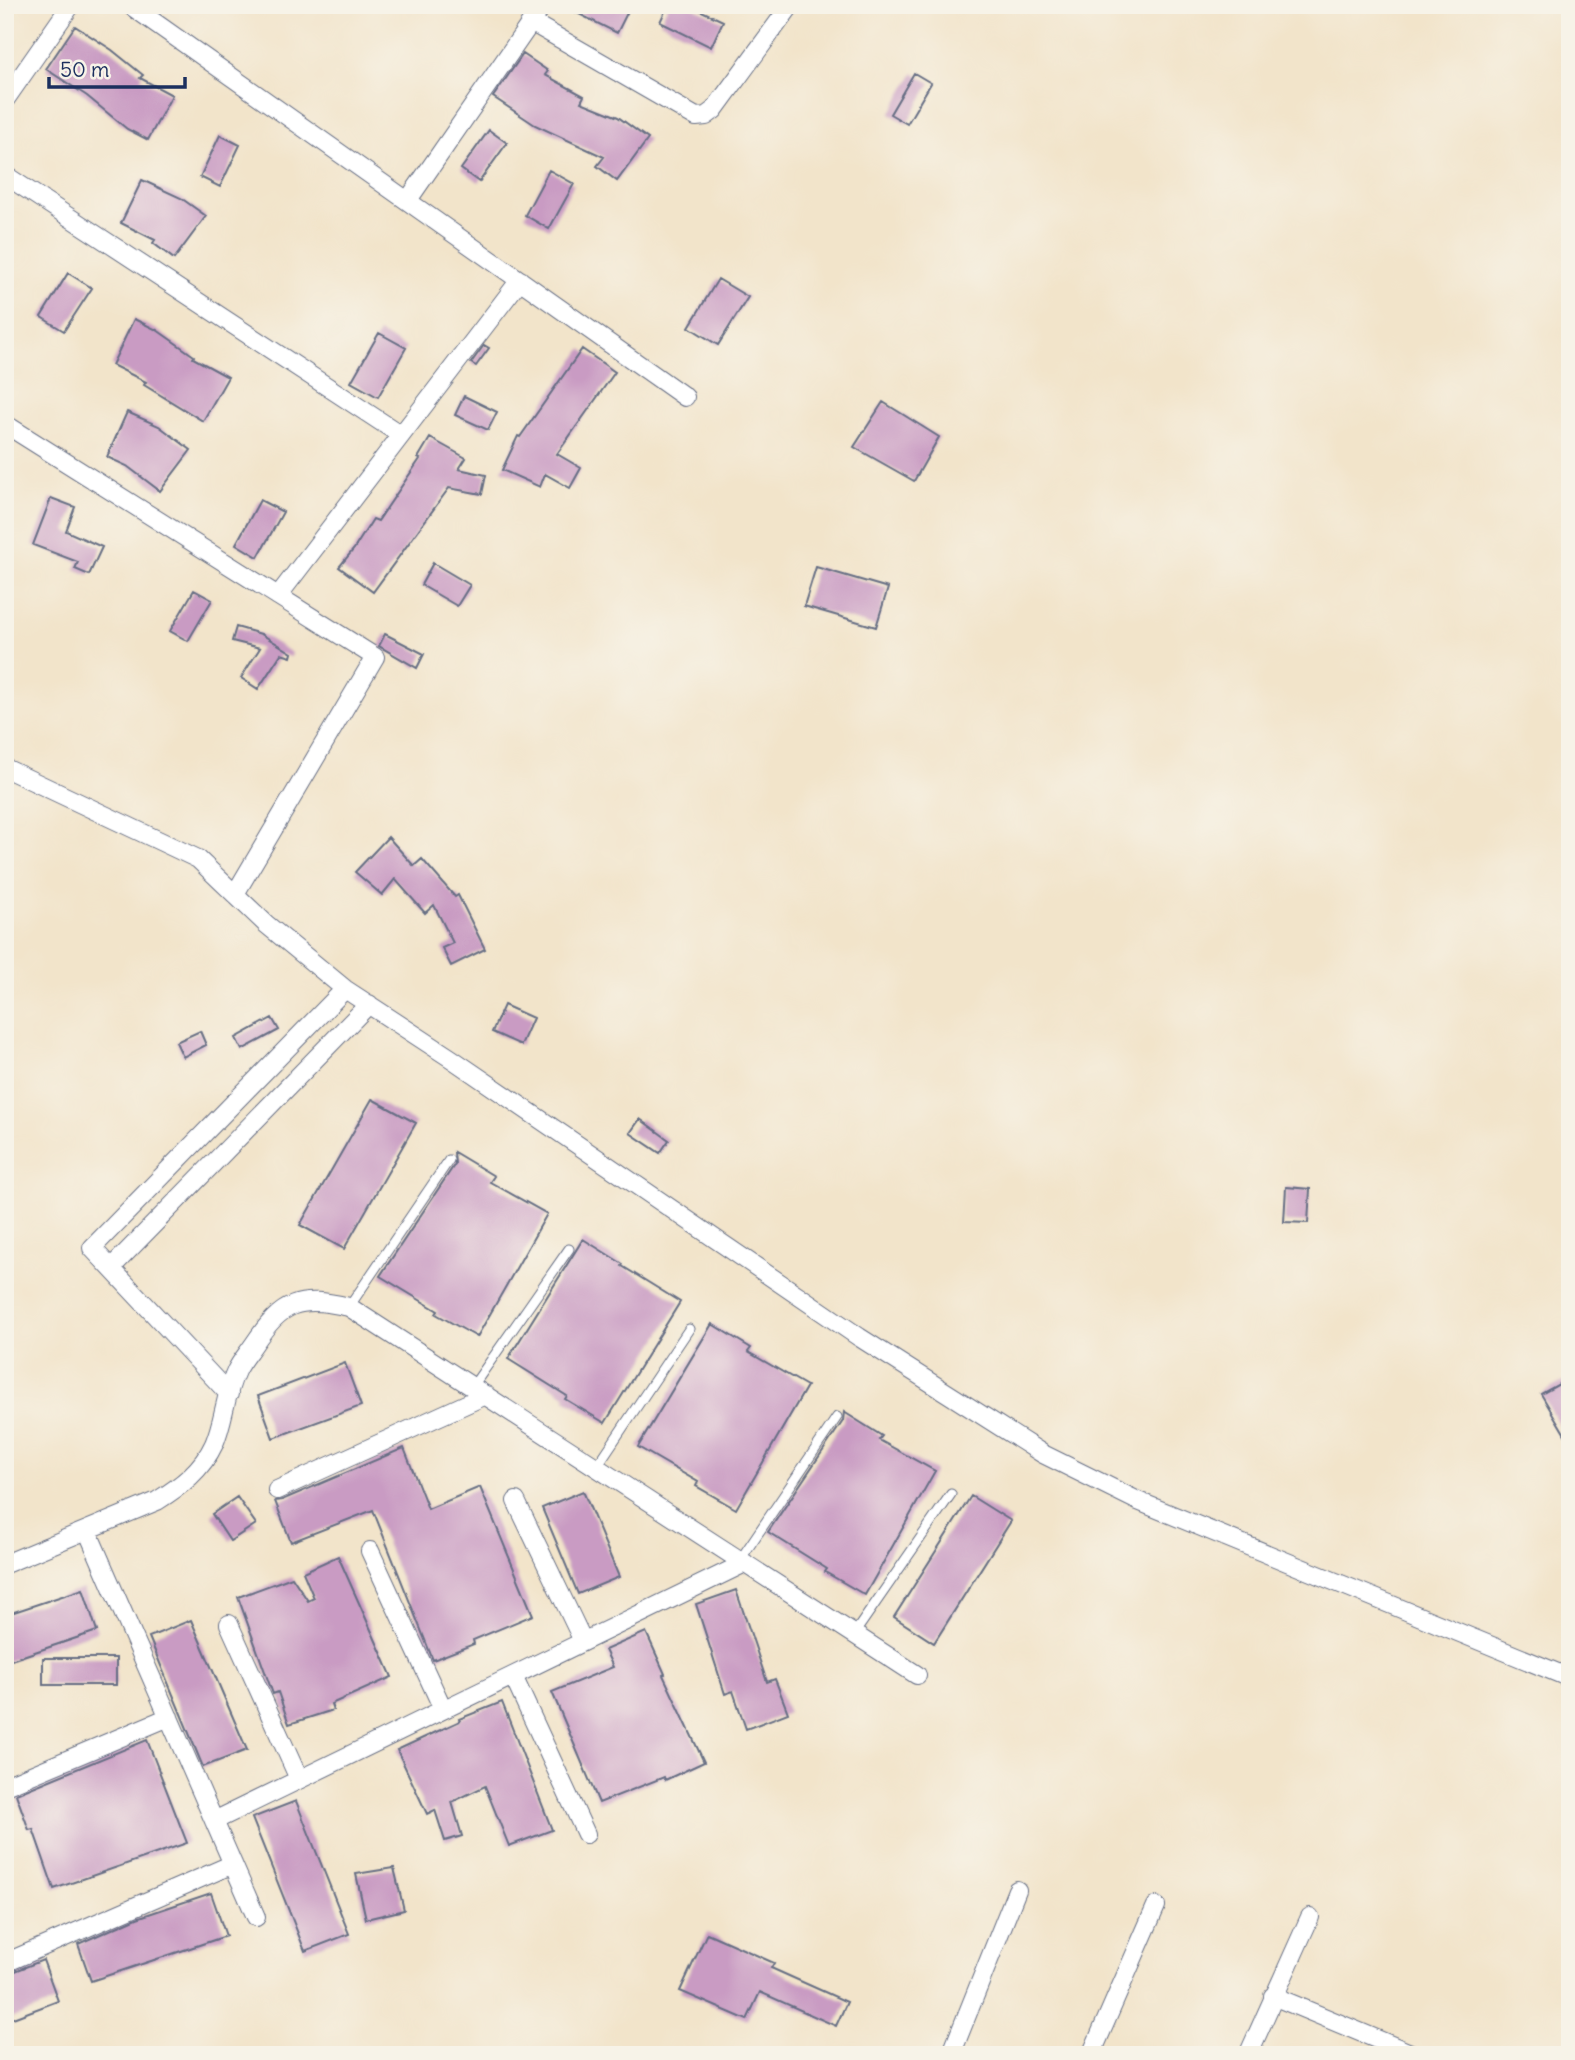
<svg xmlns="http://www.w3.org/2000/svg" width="1575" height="2060" viewBox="0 0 1575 2060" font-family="Delius,sans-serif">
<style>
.building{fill:#c99bc3}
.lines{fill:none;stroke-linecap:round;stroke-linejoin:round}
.lane-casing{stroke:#666e84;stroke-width:11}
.street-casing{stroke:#666e84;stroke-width:20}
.lane{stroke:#fff;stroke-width:9}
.street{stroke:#fff;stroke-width:18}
</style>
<rect width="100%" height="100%" fill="#f7f3e8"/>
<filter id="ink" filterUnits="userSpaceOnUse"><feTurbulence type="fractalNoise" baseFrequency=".0143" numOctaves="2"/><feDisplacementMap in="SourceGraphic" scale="14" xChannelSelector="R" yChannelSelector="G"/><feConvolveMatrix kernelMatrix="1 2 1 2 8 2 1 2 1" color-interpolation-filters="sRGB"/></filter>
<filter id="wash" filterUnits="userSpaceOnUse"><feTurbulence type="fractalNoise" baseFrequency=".00686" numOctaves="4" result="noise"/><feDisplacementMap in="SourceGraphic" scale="28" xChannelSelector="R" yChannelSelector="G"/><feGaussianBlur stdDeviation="1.57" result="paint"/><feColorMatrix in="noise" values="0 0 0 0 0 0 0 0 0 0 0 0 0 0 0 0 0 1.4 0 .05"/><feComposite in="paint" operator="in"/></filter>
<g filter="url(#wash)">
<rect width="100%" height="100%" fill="#f2e4ca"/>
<g id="blocks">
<path class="building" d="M 561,5 L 620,5 L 629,9 L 617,33 Z
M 668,5 L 689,5 L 723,21 L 711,47 L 660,22 Z
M 75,26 L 112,50 L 143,75 L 140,78 L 172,95 L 148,140 L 127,129 L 87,96 L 46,69 Z
M 523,54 L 548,71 L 545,75 L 584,96 L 581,102 L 618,117 L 648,139 L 617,181 L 597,166 L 604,157 L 535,125 L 493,97 Z
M 914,73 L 931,83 L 907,124 L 890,114 Z
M 489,130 L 507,143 L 479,182 L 461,169 Z
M 220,135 L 240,145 L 220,187 L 200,177 Z
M 549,170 L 574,184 L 549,229 L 525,215 Z
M 142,180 L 181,198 L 206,216 L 174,259 L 153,243 L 155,240 L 121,223 Z
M 68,273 L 92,288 L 64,331 L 41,317 Z
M 718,279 L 748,297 L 718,345 L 689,327 Z
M 134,319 L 157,330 L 194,356 L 193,358 L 228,377 L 203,421 L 144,385 L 146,382 L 112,365 Z
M 379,333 L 406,348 L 378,397 L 351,382 Z
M 484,345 L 489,348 L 476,366 L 471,363 Z
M 582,349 L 615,372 L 557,454 L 581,468 L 570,488 L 545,474 L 540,487 L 502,470 L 518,436 L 520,437 Z
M 464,396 L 497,412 L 488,430 L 455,415 Z
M 883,402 L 939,437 L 914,481 L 854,447 Z
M 127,412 L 159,426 L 191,450 L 160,491 L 127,466 L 107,457 Z
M 430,438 L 466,458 L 459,469 L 486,475 L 482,494 L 449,488 L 373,592 L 339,567 L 354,549 L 373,519 L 378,521 L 420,459 L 418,458 Z
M 51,498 L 75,507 L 66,531 L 102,547 L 89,575 L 75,569 L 78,562 L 33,545 Z
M 260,500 L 283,512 L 258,557 L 236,544 Z
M 433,563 L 470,585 L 457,606 L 421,585 Z
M 816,567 L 888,588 L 876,627 L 804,606 Z
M 194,590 L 212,600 L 188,641 L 170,631 Z
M 236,627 L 261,634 L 292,653 L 291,657 L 281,654 L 258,689 L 241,678 L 260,648 L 232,641 Z
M 385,634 L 424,654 L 417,668 L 379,646 Z
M 388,837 L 414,866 L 422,859 L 455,897 L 458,895 L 485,949 L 451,966 L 442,948 L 453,943 L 434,905 L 425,913 L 395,879 L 382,895 L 355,872 Z
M 504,1005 L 533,1018 L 521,1045 L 492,1032 Z
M 272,1018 L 279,1030 L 242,1050 L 236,1038 Z
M 200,1031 L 206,1045 L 183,1057 L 176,1042 Z
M 372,1099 L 416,1123 L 344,1249 L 300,1225 Z
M 640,1119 L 669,1140 L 660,1153 L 630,1133 Z
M 454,1152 L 494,1176 L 490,1182 L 547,1214 L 477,1337 L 436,1314 L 438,1311 L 380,1276 L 455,1164 Z
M 1286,1187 L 1310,1189 L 1308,1223 L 1284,1222 Z
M 583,1239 L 623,1264 L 622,1266 L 680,1302 L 605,1423 L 565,1399 L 567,1396 L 508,1359 Z
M 712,1324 L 751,1348 L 748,1352 L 807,1386 L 736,1509 L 696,1486 L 698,1482 L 638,1447 Z
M 345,1363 L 361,1406 L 273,1438 L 258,1396 Z
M 1570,1378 L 1570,1443 L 1541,1394 Z
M 844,1412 L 882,1436 L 879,1440 L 935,1471 L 865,1595 L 825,1572 L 827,1569 L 768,1532 L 843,1421 Z
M 404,1448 L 428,1509 L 480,1487 L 533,1615 L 473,1640 L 474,1644 L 433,1660 L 373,1510 L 291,1542 L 275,1501 L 282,1500 Z
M 583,1491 L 619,1577 L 578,1594 L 542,1508 Z
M 971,1496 L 1011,1521 L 934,1643 L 894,1617 Z
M 237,1497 L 256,1524 L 230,1541 L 212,1514 Z
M 338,1556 L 392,1677 L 331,1704 L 333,1710 L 289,1724 L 278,1692 L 273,1694 L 238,1597 L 292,1577 L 308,1601 L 314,1598 L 303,1572 Z
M 83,1589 L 97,1631 L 5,1662 L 5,1615 Z
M 736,1590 L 767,1682 L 775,1679 L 788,1713 L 746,1729 L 733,1691 L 725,1694 L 696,1604 Z
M 191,1620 L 247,1750 L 203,1767 L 149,1637 Z
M 646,1632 L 665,1674 L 663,1675 L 704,1762 L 665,1780 L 664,1777 L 599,1803 L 552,1692 L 613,1667 L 605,1650 Z
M 43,1658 L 116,1658 L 116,1685 L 43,1685 Z
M 502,1702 L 552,1830 L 509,1846 L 485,1786 L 452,1802 L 462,1836 L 445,1841 L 435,1810 L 427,1814 L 397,1750 L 460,1721 L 459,1719 Z
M 147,1740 L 187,1843 L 54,1889 L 33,1829 L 29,1830 L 16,1794 Z
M 296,1801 L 349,1934 L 305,1951 L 252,1818 Z
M 394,1868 L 404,1910 L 366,1919 L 356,1874 Z
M 211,1893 L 226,1936 L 91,1981 L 78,1944 L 137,1918 Z
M 707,1933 L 774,1963 L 771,1968 L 847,2002 L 836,2026 L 760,1992 L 747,2020 L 680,1991 Z
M 43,1960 L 58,2001 L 5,2021 L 5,1975 Z"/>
</g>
</g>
<g filter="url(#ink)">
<use href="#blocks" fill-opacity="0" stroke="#666e84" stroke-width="2"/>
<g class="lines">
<defs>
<path id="lane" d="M 349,1307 L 449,1160
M 473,1386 L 569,1249
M 597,1466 L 689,1329
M 740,1560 L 837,1417
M 854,1634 L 951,1494"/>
<path id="street" d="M 130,5 L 685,397
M 531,22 L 696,117 L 706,116 L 714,110 L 791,5
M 5,100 L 71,5
M 5,175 L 401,435
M 408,200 L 543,5
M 5,424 L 375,657 L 235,894
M 278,596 L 520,280
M 5,768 L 198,859 L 266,924 L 345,989 L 452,1059 L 859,1337 L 1043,1454 L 1138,1501 L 1570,1678
M 111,1268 L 369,1004
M 229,1394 L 92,1248 L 345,989
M 277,1490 L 486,1395
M 516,1501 L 583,1641
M 87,1530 L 256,1917
M 370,1551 L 443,1709
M 5,1564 L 157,1501 C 181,1486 202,1470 214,1444 C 224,1421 225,1394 236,1371 C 240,1362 248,1353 254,1344 C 282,1302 299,1295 349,1307 L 917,1675
M 229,1624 L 299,1779
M 513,1676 L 586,1834
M 5,1786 L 169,1717
M 214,1821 L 745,1563
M 5,1963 L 233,1864
M 1273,1996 L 1415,2055
M 951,2055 L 1017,1890
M 1091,2055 L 1156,1906
M 1248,2055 L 1310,1917"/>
</defs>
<use href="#lane" class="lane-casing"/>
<use href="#street" class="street-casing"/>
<use href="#lane" class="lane"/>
<use href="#street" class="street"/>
</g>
</g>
<rect width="1575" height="2060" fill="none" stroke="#f7f3e8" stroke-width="28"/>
<path d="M49 77v10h136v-10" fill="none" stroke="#1b2f5e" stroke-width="3.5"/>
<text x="60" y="77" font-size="21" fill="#1b2f5e" stroke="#f7f3e8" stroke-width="5" paint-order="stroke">50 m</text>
</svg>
